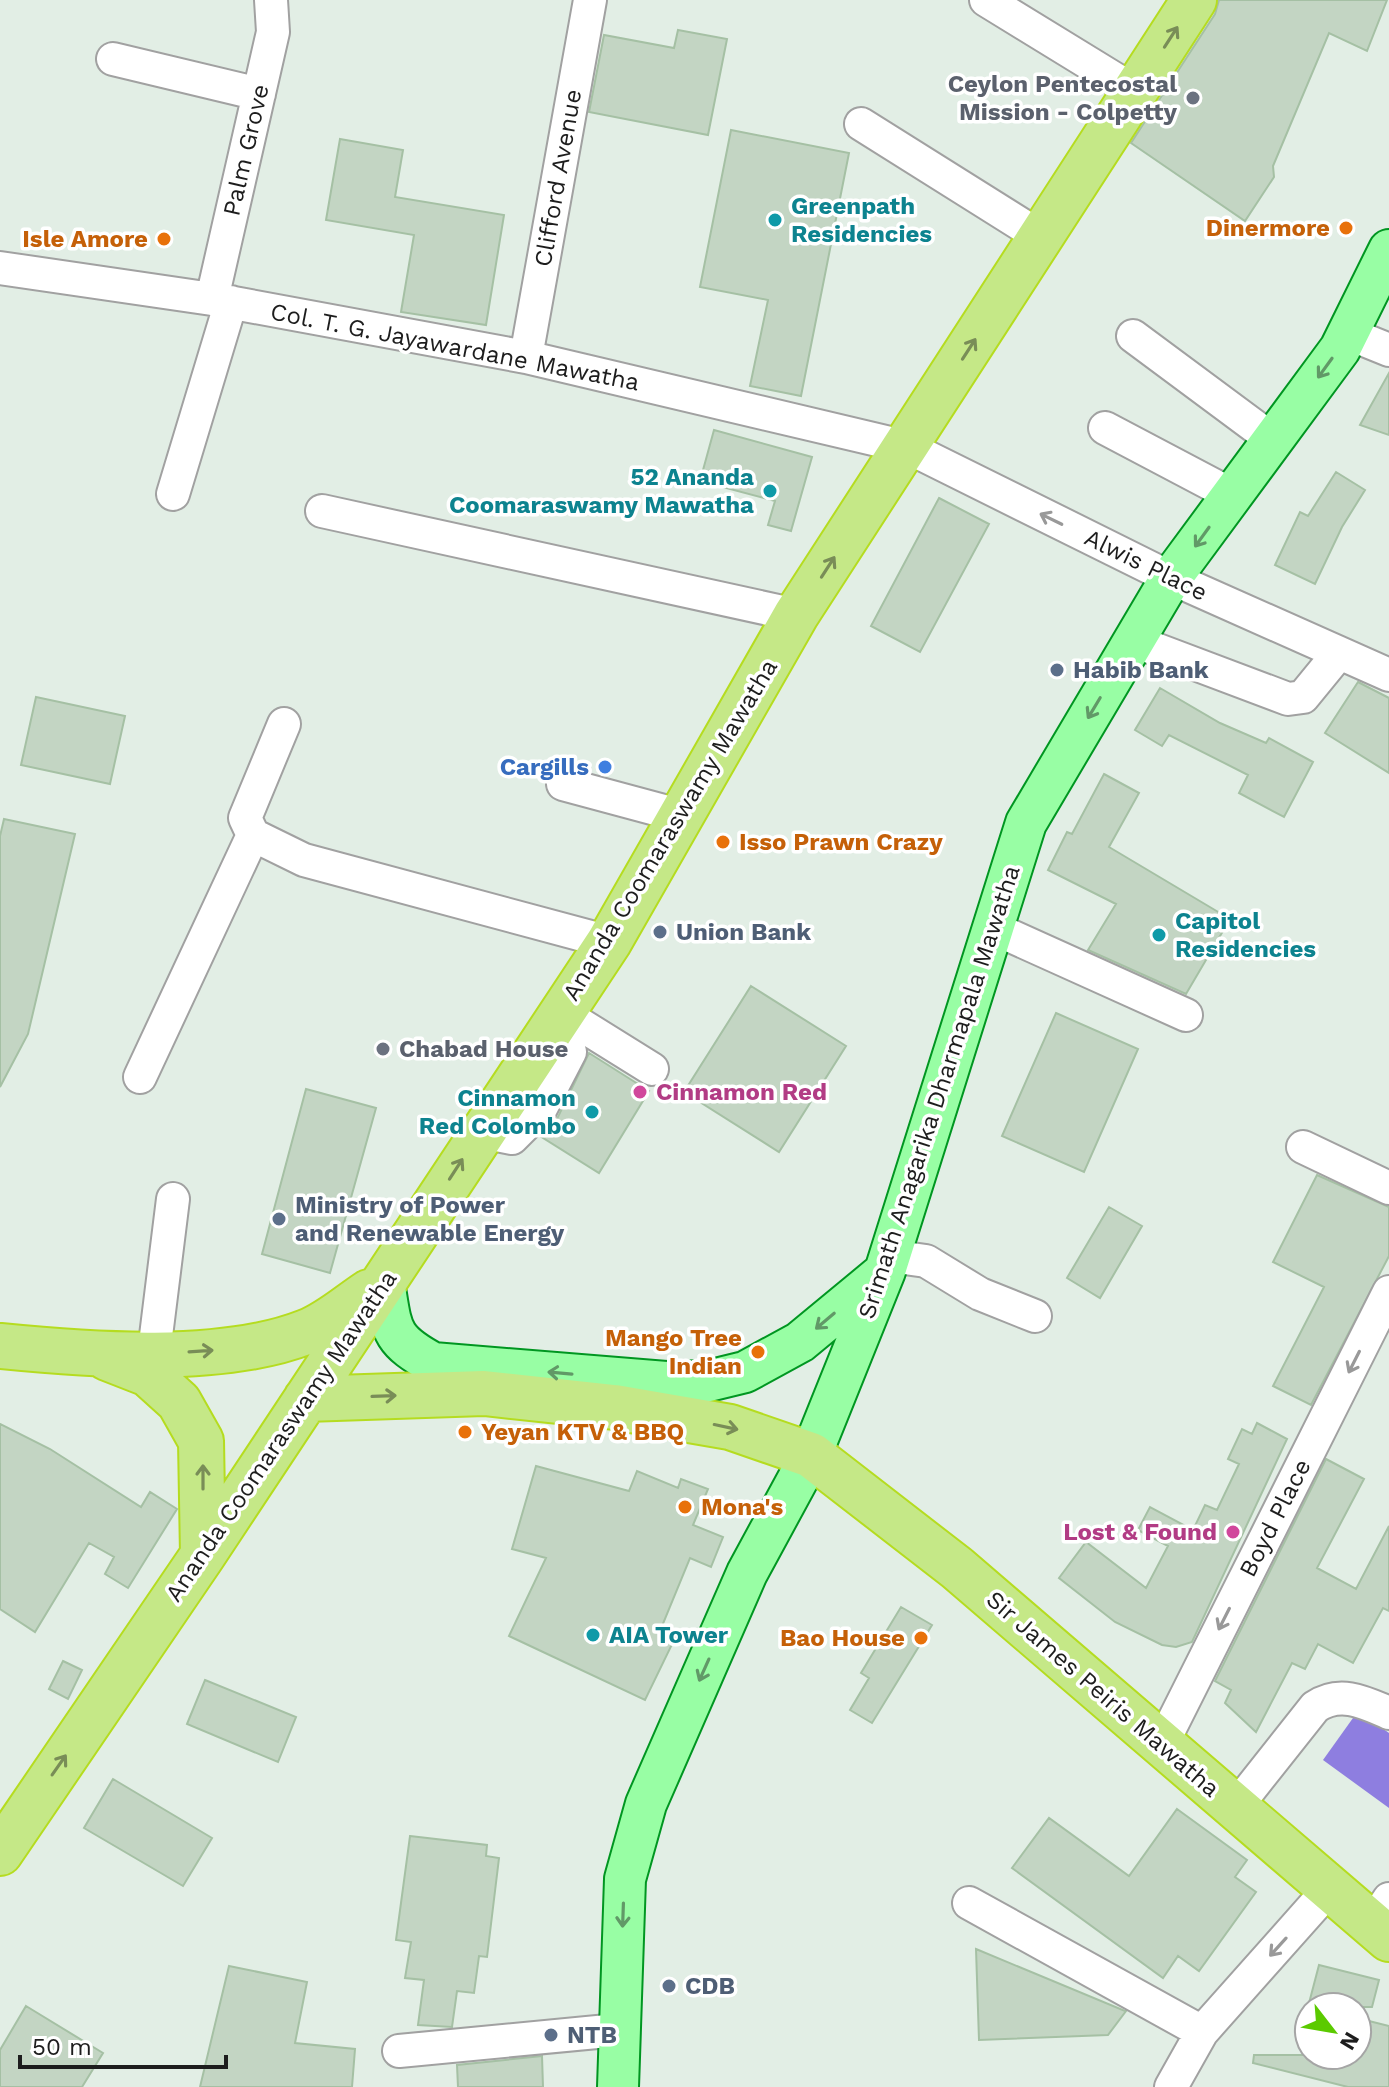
<svg xmlns="http://www.w3.org/2000/svg" width="1389" height="2087" viewBox="0 0 1389 2087" font-family="'Work Sans',sans-serif">
<style>
.pitch{fill:#8e7ee0}
.building{fill:#c3d5c3;stroke:#a5c0a4;stroke-width:2}
.lines{fill:none;stroke-linecap:round;stroke-linejoin:round}
.minor-casing{stroke:#a1a1a1;stroke-width:36}
.major-casing{stroke:#009621;stroke-width:44}
.highway-casing{stroke:#b5dc20;stroke-width:48}
.minor{stroke:#fff;stroke-width:32}
.major{stroke:#98fea4;stroke-width:40}
.highway{stroke:#c5e887;stroke-width:44}
.oneway{stroke:#798d57}
.oneway2{stroke:#619967}
.oneway3{stroke:#999}
.worship-dot{fill:#6b7280;stroke:#fff;stroke-width:3}
.culture-dot{fill:#0f9aa8;stroke:#fff;stroke-width:3}
.food-dot{fill:#e8710a;stroke:#fff;stroke-width:3}
.service-dot{fill:#5c6f8a;stroke:#fff;stroke-width:3}
.shop-dot{fill:#3f7fe0;stroke:#fff;stroke-width:3}
.hotel-dot{fill:#d1479c;stroke:#fff;stroke-width:3}
.labels{text-anchor:middle;stroke-width:7;stroke-linejoin:round;paint-order:stroke}
.worship-label{font-size:24px;font-weight:bold;fill:#5b616d;stroke:#fff;text-anchor:end}
.street-label{font-size:24px;fill:#1d1d1d;stroke:#fff}
.culture-label{font-size:24px;font-weight:bold;fill:#0d838f;stroke:#fff;text-anchor:start}
.food-label{font-size:24px;font-weight:bold;fill:#c56008;stroke:#fff;text-anchor:end}
.service-label{font-size:24px;font-weight:bold;fill:#4e5e75;stroke:#fff;text-anchor:start}
.shop-label{font-size:24px;font-weight:bold;fill:#366cbe;stroke:#fff;text-anchor:end}
.hotel-label{font-size:24px;font-weight:bold;fill:#b23c85;stroke:#fff;text-anchor:start}
</style>
<rect width="100%" height="100%" fill="#e2eee5"/>
<path class="pitch" d="M 1358,1711 L 1389,1733 L 1389,1808 L 1323,1760 Z"/>
<path class="building" d="M 1219,0 L 1387,0 L 1367,51 L 1329,33 L 1273,166 L 1274,177 L 1245,221 L 1131,143 L 1215,14 Z
M 678,30 L 727,39 L 708,135 L 589,112 L 604,35 L 674,48 Z
M 731,130 L 849,153 L 801,396 L 750,386 L 768,300 L 700,287 Z
M 340,139 L 403,150 L 395,197 L 504,215 L 486,325 L 401,312 L 414,235 L 326,220 Z
M 1389,373 L 1389,435 L 1360,425 Z
M 714,430 L 812,457 L 791,531 L 768,525 L 775,501 L 700,481 Z
M 1336,472 L 1365,490 L 1342,527 L 1315,584 L 1275,565 L 1300,512 L 1308,516 Z
M 939,498 L 989,524 L 920,652 L 871,626 Z
M 1358,682 L 1389,698 L 1389,773 L 1325,733 Z
M 1160,688 L 1220,723 L 1266,743 L 1269,738 L 1313,762 L 1284,817 L 1239,793 L 1248,775 L 1169,735 L 1162,746 L 1135,730 Z
M 36,697 L 125,716 L 110,784 L 21,765 Z
M 1104,774 L 1139,793 L 1109,847 L 1230,919 L 1186,994 L 1088,950 L 1116,904 L 1048,870 L 1067,832 L 1072,834 Z
M 4,819 L 75,834 L 28,1034 L 0,1087 L 0,836 Z
M 751,986 L 846,1046 L 779,1152 L 684,1092 Z
M 1056,1013 L 1138,1049 L 1084,1172 L 1002,1136 Z
M 589,1053 L 649,1091 L 599,1173 L 540,1136 L 557,1119 Z
M 306,1089 L 376,1108 L 330,1273 L 262,1254 Z
M 1317,1175 L 1389,1207 L 1389,1256 L 1311,1405 L 1273,1386 L 1324,1287 L 1273,1262 Z
M 1109,1207 L 1142,1226 L 1100,1298 L 1067,1278 Z
M 1257,1423 L 1287,1439 L 1192,1642 L 1176,1647 L 1162,1645 L 1115,1622 L 1059,1578 L 1086,1542 L 1146,1588 L 1168,1546 L 1138,1530 L 1150,1507 L 1193,1530 L 1205,1505 L 1217,1510 L 1239,1464 L 1228,1459 L 1242,1429 L 1252,1434 Z
M 0,1424 L 50,1449 L 141,1507 L 150,1492 L 177,1509 L 128,1588 L 105,1574 L 114,1557 L 89,1543 L 35,1632 L 0,1609 Z
M 1326,1459 L 1364,1479 L 1317,1568 L 1356,1589 L 1389,1526 L 1389,1611 L 1383,1608 L 1353,1663 L 1318,1644 L 1305,1669 L 1292,1663 L 1256,1732 L 1225,1703 L 1231,1690 L 1215,1681 Z
M 536,1466 L 629,1491 L 637,1471 L 678,1488 L 681,1479 L 708,1489 L 693,1525 L 723,1537 L 711,1567 L 690,1558 L 662,1626 L 677,1634 L 645,1700 L 509,1636 L 546,1558 L 512,1549 Z
M 901,1607 L 932,1625 L 872,1723 L 850,1710 L 869,1678 L 861,1673 Z
M 63,1661 L 82,1670 L 68,1699 L 49,1689 Z
M 205,1680 L 296,1717 L 278,1762 L 187,1724 Z
M 113,1779 L 212,1838 L 183,1886 L 84,1828 Z
M 1177,1809 L 1247,1860 L 1235,1877 L 1256,1892 L 1199,1971 L 1178,1956 L 1163,1978 L 1012,1868 L 1049,1818 L 1129,1876 Z
M 410,1836 L 487,1845 L 486,1856 L 499,1858 L 487,1957 L 479,1956 L 474,1993 L 457,1991 L 452,2027 L 418,2025 L 424,1980 L 405,1978 L 411,1942 L 396,1940 Z
M 976,1949 L 1125,2011 L 1126,2011 L 1108,2035 L 979,2040 Z
M 1319,1965 L 1379,1980 L 1372,2007 L 1308,2007 Z
M 229,1966 L 307,1982 L 295,2043 L 355,2049 L 352,2087 L 200,2087 Z
M 26,2006 L 103,2053 L 82,2087 L 0,2087 L 0,2050 Z
M 1357,2018 L 1389,2026 L 1389,2087 L 1348,2087 L 1253,2063 L 1254,2055 L 1357,2055 Z
M 542,2056 L 543,2087 L 458,2087 L 457,2065 Z"/>
<g class="lines">
<defs>
<path id="minor" d="M 986,0 L 1136,92
M 113,59 L 259,94
M 861,124 L 1041,237
M 0,268 L 212,299 L 526,357 L 907,447 L 1171,578 L 1389,675
M 212,299 L 273,32 L 271,0
M 1347,333 L 1389,350
M 1133,336 L 1273,440
M 526,357 L 590,0
M 1105,428 L 1232,495
M 173,494 L 231,302
M 322,511 L 796,615
M 1134,641 L 1288,699 L 1303,697 L 1339,653
M 284,724 L 245,818 L 253,835 L 304,860 L 609,942
M 563,784 L 682,816
M 993,928 L 1186,1015
M 562,1013 L 652,1069
M 140,1077 L 253,835
M 482,1132 L 512,1138 L 540,1110 L 570,1052 L 565,1038 L 552,1029
M 1303,1147 L 1389,1188
M 890,1256 L 926,1261 L 980,1294 L 1035,1316
M 154,1352 L 173,1199
M 1162,1744 L 1389,1292
M 1235,1808 L 1315,1707 C 1340,1690 1364,1702 1389,1713
M 969,1903 L 1202,2032
M 1371,1926 L 1389,1899
M 399,2051 L 618,2030
M 1171,2087 L 1202,2032 L 1330,1888"/>
<path id="major" d="M 384,1282 C 392,1330 389,1339 433,1363 L 666,1382 L 708,1381 L 745,1372 L 800,1342 L 881,1275
M 618,2087 L 625,1879 L 646,1804 L 747,1573 L 811,1455 L 885,1271 L 1026,823 L 1171,578 L 1340,349 L 1389,250"/>
<path id="highway" d="M 0,1346 C 89,1355 222,1365 306,1332 C 328,1324 349,1305 369,1292
M 107,1358 L 148,1374 L 179,1402 L 201,1441 L 203,1555
M 306,1399 L 484,1393 L 614,1407 L 730,1427 L 811,1455 L 957,1568 L 1389,1939
M 0,1853 L 203,1555 L 609,942 L 796,615 L 1194,0"/>
</defs>
<use href="#minor" class="minor-casing"/>
<use href="#major" class="major-casing"/>
<use href="#highway" class="highway-casing"/>
<use href="#minor" class="minor"/>
<use href="#major" class="major"/>
<use href="#highway" class="highway"/>
</g>
<defs><path id="oneway-shaft" d="M-6 0H5M1.5-3L5.5 0L1.5 3" fill="none" stroke-width="1.6" stroke-linecap="round" stroke-linejoin="round" transform="scale(2)"/></defs>
<g class="oneway">
<use href="#oneway-shaft" transform="translate(1171 37) rotate(-57)"/>
<use href="#oneway-shaft" transform="translate(969 349) rotate(-57)"/>
<use href="#oneway-shaft" transform="translate(828 567) rotate(-57)"/>
<use href="#oneway-shaft" transform="translate(456 1169) rotate(-57)"/>
<use href="#oneway-shaft" transform="translate(201 1351) rotate(-4)"/>
<use href="#oneway-shaft" transform="translate(384 1396) rotate(-2)"/>
<use href="#oneway-shaft" transform="translate(726 1427) rotate(12)"/>
<use href="#oneway-shaft" transform="translate(203 1477) rotate(-90)"/>
<use href="#oneway-shaft" transform="translate(59 1765) rotate(-55)"/>
</g>
<g class="oneway2">
<use href="#oneway-shaft" transform="translate(1325 368) rotate(126)"/>
<use href="#oneway-shaft" transform="translate(1202 537) rotate(126)"/>
<use href="#oneway-shaft" transform="translate(1094 708) rotate(121)"/>
<use href="#oneway-shaft" transform="translate(825 1321) rotate(140)"/>
<use href="#oneway-shaft" transform="translate(560 1373) rotate(-175)"/>
<use href="#oneway-shaft" transform="translate(704 1670) rotate(114)"/>
<use href="#oneway-shaft" transform="translate(623 1915) rotate(92)"/>
</g>
<g class="oneway3">
<use href="#oneway-shaft" transform="translate(1051 519) rotate(-154)"/>
<use href="#oneway-shaft" transform="translate(1354 1362) rotate(117)"/>
<use href="#oneway-shaft" transform="translate(1224 1619) rotate(117)"/>
<use href="#oneway-shaft" transform="translate(1278 1947) rotate(132)"/>
</g>
<g class="worship-dot">
<circle cx="1193" cy="98" r="8"/>
<circle cx="383" cy="1049" r="8"/>
</g>
<g class="culture-dot">
<circle cx="775" cy="220" r="8"/>
<circle cx="770" cy="491" r="8"/>
<circle cx="1159" cy="935" r="8"/>
<circle cx="592" cy="1112" r="8"/>
<circle cx="593" cy="1635" r="8"/>
</g>
<g class="food-dot">
<circle cx="1346" cy="228" r="8"/>
<circle cx="164" cy="239" r="8"/>
<circle cx="723" cy="842" r="8"/>
<circle cx="758" cy="1352" r="8"/>
<circle cx="465" cy="1432" r="8"/>
<circle cx="685" cy="1507" r="8"/>
<circle cx="921" cy="1638" r="8"/>
</g>
<g class="service-dot">
<circle cx="1057" cy="670" r="8"/>
<circle cx="660" cy="932" r="8"/>
<circle cx="279" cy="1219" r="8"/>
<circle cx="669" cy="1986" r="8"/>
<circle cx="551" cy="2035" r="8"/>
</g>
<circle class="shop-dot" cx="605" cy="767" r="8"/>
<g class="hotel-dot">
<circle cx="640" cy="1092" r="8"/>
<circle cx="1233" cy="1532" r="8"/>
</g>
<g class="labels">
<g class="worship-label">
<text x="1177" y="92">Ceylon Pentecostal<tspan x="1177" dy="28">Mission - Colpetty</tspan></text>
<text x="399" y="1057" text-anchor="start">Chabad House</text>
</g>
<g class="street-label">
<text transform="translate(246 150) rotate(-77)" y="8">Palm Grove</text>
<text transform="translate(558 178) rotate(-80)" y="8">Clifford Avenue</text>
<text transform="translate(455 347) rotate(11)" y="8">Col. T. G. Jayawardane Mawatha</text>
<text transform="translate(1146 565) rotate(26)" y="8">Alwis Place</text>
<text transform="translate(670 830) rotate(-59)" y="8">Ananda Coomaraswamy Mawatha</text>
<text transform="translate(939 1092) rotate(-72)" y="8">Srimath Anagarika Dharmapala Mawatha</text>
<text transform="translate(281 1436) rotate(-56)" y="8">Ananda Coomaraswamy Mawatha</text>
<text transform="translate(1275 1518) rotate(-63)" y="8">Boyd Place</text>
<text transform="translate(1103 1694) rotate(41)" y="8">Sir James Peiris Mawatha</text>
</g>
<g class="culture-label">
<text x="791" y="214">Greenpath<tspan x="791" dy="28">Residencies</tspan></text>
<text x="754" y="485" text-anchor="end">52 Ananda<tspan x="754" dy="28">Coomaraswamy Mawatha</tspan></text>
<text x="1175" y="929">Capitol<tspan x="1175" dy="28">Residencies</tspan></text>
<text x="576" y="1106" text-anchor="end">Cinnamon<tspan x="576" dy="28">Red Colombo</tspan></text>
<text x="609" y="1643">AIA Tower</text>
</g>
<g class="food-label">
<text x="1330" y="236">Dinermore</text>
<text x="148" y="247">Isle Amore</text>
<text x="739" y="850" text-anchor="start">Isso Prawn Crazy</text>
<text x="742" y="1346">Mango Tree<tspan x="742" dy="28">Indian</tspan></text>
<text x="481" y="1440" text-anchor="start">Yeyan KTV &amp; BBQ</text>
<text x="701" y="1515" text-anchor="start">Mona's</text>
<text x="905" y="1646">Bao House</text>
</g>
<g class="service-label">
<text x="1073" y="678">Habib Bank</text>
<text x="676" y="940">Union Bank</text>
<text x="295" y="1213">Ministry of Power<tspan x="295" dy="28">and Renewable Energy</tspan></text>
<text x="685" y="1994">CDB</text>
<text x="567" y="2043">NTB</text>
</g>
<g class="shop-label">
<text x="589" y="775">Cargills</text>
</g>
<g class="hotel-label">
<text x="656" y="1100">Cinnamon Red</text>
<text x="1217" y="1540" text-anchor="end">Lost &amp; Found</text>
</g>
</g>
<g transform="translate(1333 2031) rotate(121)"><circle r="38" fill="#ffffff" stroke="#a5a5a5" stroke-width="2"/>
<path d="M0-6L14 30L0 20L-14 30Z" fill="#5bca00"/>
<text y="-12" font-size="22" font-weight="bold" text-anchor="middle" fill="#1d1d1d">N</text>
</g>
<path d="M20 2055v12h206v-12" fill="none" stroke="#1d1d1d" stroke-width="4"/>
<text x="32" y="2055" font-size="24" fill="#1d1d1d" stroke="#ffffff" stroke-width="6" paint-order="stroke">50 m</text>
</svg>
